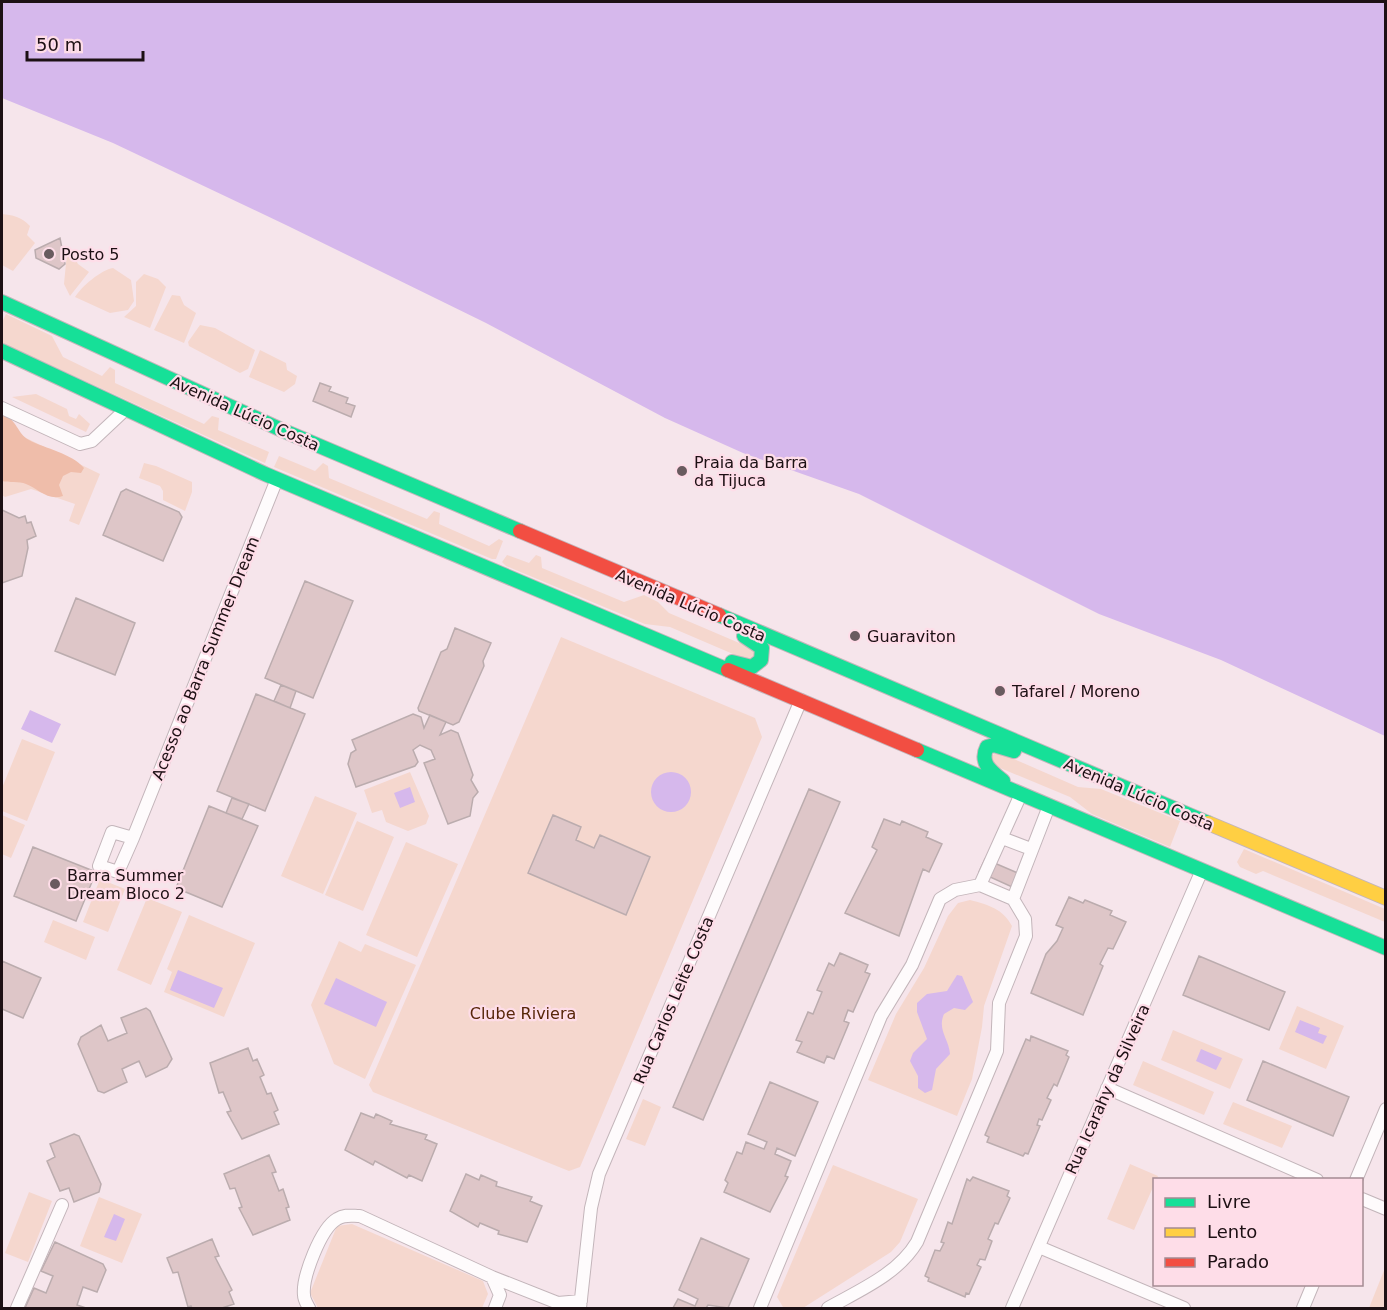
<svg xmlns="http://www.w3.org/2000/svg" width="1387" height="1310" viewBox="0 0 1387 1310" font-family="'DejaVu Sans',sans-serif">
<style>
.green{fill:#f5d7ce}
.forest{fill:#efbdaa}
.water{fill:#d6b8ec}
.building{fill:#dec6c8;stroke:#bbacae;stroke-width:1.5}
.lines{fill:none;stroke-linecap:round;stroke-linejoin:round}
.street-casing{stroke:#c3b5ba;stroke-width:14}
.fast-casing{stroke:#c3b5ba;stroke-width:16}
.slow-casing{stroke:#c3b5ba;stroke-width:16}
.jam-casing{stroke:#c3b5ba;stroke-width:16}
.street{stroke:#fefbfc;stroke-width:12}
.fast{stroke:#16e098;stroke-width:14}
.slow{stroke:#ffcf43;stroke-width:14}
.jam{stroke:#f24e42;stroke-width:14}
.poi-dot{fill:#695b5f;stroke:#fedde8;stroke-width:2}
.labels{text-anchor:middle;stroke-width:4.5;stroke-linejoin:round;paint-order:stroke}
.poi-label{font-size:16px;fill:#1d1014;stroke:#fedde8;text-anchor:start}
.street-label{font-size:16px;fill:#1d1014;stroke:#fedde8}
.park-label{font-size:16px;fill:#572609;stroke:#fedde8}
</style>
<rect width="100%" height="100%" fill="#f6e5eb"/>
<path class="green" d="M 2,214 C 12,215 22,217 30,226 L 27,235 L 35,243 L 13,271 L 2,265 Z
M 67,253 L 72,253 L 78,264 L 89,272 L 70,296 L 64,284 Z
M 113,268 L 131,280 L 134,301 L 128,310 L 110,313 L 75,297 C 82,286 101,270 113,268 Z
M 144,274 L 158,279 L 166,287 L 150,328 L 124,317 L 136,306 L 136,282 Z
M 172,295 L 180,296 L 184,305 L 196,313 L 184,343 L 154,330 Z
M 6,314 L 52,336 L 63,357 L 102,376 L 110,367 L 115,370 L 115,383 L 204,424 L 212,416 L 219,418 L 218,430 L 269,452 L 265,463 L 2,343 L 2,322 Z
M 200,325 L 215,328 L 255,350 L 248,369 L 240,373 L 189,346 L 188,342 Z
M 260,350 L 286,363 L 287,370 L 297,376 L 295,384 L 284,392 L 249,377 Z
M 36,394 L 67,409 L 69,416 L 76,419 L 79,414 L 90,424 L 86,432 L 12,397 Z
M 24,437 L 100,474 L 79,525 L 69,521 L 75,504 L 31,489 L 5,497 L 2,495 L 2,442 Z
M 279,456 L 315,471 L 323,463 L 328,466 L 329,478 L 427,519 L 434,511 L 440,513 L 439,524 L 489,546 L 499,539 L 503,541 L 496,559 L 492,559 L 274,467 Z
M 144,463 L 156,466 L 192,482 L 192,492 L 185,511 L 163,500 L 163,491 L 160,486 L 139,478 Z
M 507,555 L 529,563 L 536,555 L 541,557 L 542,568 L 624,602 L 644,595 L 658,602 L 669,613 L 751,648 L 755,653 L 753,659 L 747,660 L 670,627 L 645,624 L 506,566 L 502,562 Z
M 561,637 L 755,718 L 762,737 L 580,1167 L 569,1171 L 373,1092 L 369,1085 Z
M 22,739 L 55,752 L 27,821 L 2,811 L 2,788 Z
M 998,752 L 1078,787 L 1101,789 L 1180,821 L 1170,847 L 1092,814 L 1070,797 L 993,765 L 991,756 Z
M 410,772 L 429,816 L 426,824 L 408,831 L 386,822 L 382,810 L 372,813 L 364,790 Z
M 315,796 L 357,813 L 323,894 L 281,876 Z
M 2,815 L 25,825 L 11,858 L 2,854 Z
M 357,821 L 394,837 L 363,911 L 325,895 Z
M 406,842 L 458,864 L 417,957 L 366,935 Z
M 1244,849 L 1385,909 L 1385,922 L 1263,871 L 1256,874 L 1240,867 L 1237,862 Z
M 100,879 L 125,889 L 108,932 L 83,922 Z
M 147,898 L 182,912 L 151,985 L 117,970 Z
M 970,900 C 989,905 1003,909 1012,926 L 984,1006 L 982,1027 L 972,1079 L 957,1116 L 868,1080 L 896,1014 L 924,968 L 948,916 L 958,903 Z
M 189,915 L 255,943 L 224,1017 L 164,992 L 172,972 L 167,969 Z
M 53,920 L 95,937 L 86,960 L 44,942 Z
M 339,941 L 361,952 L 365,944 L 416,965 L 365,1079 L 334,1064 L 311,1005 Z
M 1297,1006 L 1344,1026 L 1326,1069 L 1279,1049 Z
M 1173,1030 L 1243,1059 L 1230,1089 L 1161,1060 Z
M 1143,1061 L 1214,1092 L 1204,1115 L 1133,1085 Z
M 643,1099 L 661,1107 L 645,1146 L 626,1139 Z
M 1233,1102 L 1292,1126 L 1282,1148 L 1223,1124 Z
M 1130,1164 L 1158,1176 L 1134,1230 L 1107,1219 Z
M 833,1165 L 918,1199 L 900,1242 L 891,1252 L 803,1308 L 783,1307 L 777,1297 Z
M 29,1192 L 52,1201 L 28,1262 L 5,1253 Z
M 99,1197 L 142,1214 L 122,1263 L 80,1246 Z
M 352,1224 L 483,1281 L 488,1294 L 482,1308 L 318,1308 L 310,1293 L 337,1226 Z
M 1385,1268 L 1385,1308 L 1369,1308 Z"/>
<path class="forest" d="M 2,415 C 17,418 17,434 29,440 C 46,449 71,453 84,468 L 81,473 L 71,472 L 63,476 L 59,485 L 63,496 C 47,501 39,489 26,484 C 19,481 9,483 2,481 Z"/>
<path class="water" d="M 2,2 L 1385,2 L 1385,736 L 1221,660 L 1099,614 L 859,494 L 743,453 L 665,418 L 486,323 L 286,225 L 113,143 L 2,98 Z
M 30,710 L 61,724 L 52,743 L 21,729 Z
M651 792a20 20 0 1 1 40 0a20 20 0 1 1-40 0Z
M 410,787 L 415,802 L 400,808 L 394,793 Z
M 178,970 L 223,988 L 214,1008 L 170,990 Z
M 957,975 L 962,976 L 973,1002 L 965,1010 L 954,1008 L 944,1014 C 937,1030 949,1039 950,1054 L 936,1069 L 932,1090 L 925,1093 L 918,1088 L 918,1076 L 910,1061 L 913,1053 L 927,1039 L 917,1012 L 917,1003 L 927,994 L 947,991 Z
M 336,978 L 387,1002 L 376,1027 L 324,1004 Z
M 1300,1020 L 1320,1028 L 1318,1033 L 1327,1036 L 1323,1044 L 1295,1032 Z
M 1201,1049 L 1222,1058 L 1216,1070 L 1196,1061 Z
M 114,1214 L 125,1219 L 116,1241 L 104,1237 Z"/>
<path class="building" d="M 60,238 L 65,264 L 59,269 L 36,258 L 35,250 Z
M 320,383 L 331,387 L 329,391 L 348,398 L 346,403 L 355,406 L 351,417 L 313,401 Z
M 126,489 L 179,512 L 182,517 L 163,561 L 103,535 L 121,492 Z
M 2,510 L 19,518 L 25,516 L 27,523 L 31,522 L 36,536 L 27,540 L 28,548 L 22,576 L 2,583 Z
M 305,581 L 353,601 L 313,698 L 265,678 Z
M 76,598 L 135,623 L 115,675 L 55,651 Z
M 455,628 L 491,643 L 483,661 L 484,666 L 459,722 L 453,725 L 419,711 L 418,708 L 441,652 L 447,649 Z
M 281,685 L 296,691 L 290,708 L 274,701 Z
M 256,694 L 305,714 L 265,811 L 217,791 Z
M 413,714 L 421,717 L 424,728 L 430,715 L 446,722 L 440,735 L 451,730 L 458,733 L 473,775 L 471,780 L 478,792 L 473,798 L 470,816 L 448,824 L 424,763 L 435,759 L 431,750 L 420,745 L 413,750 L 418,762 L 415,766 L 356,787 L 348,764 L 351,753 L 356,750 L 352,740 Z
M 809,789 L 840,802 L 703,1120 L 673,1107 Z
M 232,798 L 249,804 L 242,819 L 226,813 Z
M 209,806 L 258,826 L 222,907 L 176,888 Z
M 553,815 L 581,827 L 576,840 L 594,848 L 600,835 L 650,857 L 626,915 L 528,873 Z
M 884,819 L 900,825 L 902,821 L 928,832 L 926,837 L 942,844 L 929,872 L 923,869 L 899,936 L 845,913 L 877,850 L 872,847 Z
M 33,847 L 96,872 L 76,921 L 14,896 Z
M 985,859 L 1027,877 L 1021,891 L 979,872 Z
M 1069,897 L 1083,903 L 1085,900 L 1112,911 L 1110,915 L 1126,922 L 1113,949 L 1108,948 L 1100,964 L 1103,966 L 1083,1015 L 1031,993 L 1046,954 L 1057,941 L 1063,928 L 1056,925 Z
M 840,953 L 868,965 L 865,972 L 870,974 L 853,1012 L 848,1010 L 844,1021 L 849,1023 L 834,1059 L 827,1056 L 824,1063 L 797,1052 L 802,1042 L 796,1040 L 808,1012 L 813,1014 L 822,992 L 817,990 L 829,963 L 834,966 Z
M 1199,956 L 1285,992 L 1269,1030 L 1183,995 Z
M 2,961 L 41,978 L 23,1018 L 2,1009 Z
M 146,1008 L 150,1011 L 172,1059 L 167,1067 L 146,1077 L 139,1061 L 122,1069 L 127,1082 L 104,1093 L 98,1091 L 78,1044 L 81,1037 L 101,1025 L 108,1041 L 127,1033 L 121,1018 Z
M 1031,1036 L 1068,1051 L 1066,1055 L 1069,1057 L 1057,1086 L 1054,1084 L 1047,1098 L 1051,1100 L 1042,1120 L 1039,1119 L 1037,1125 L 1040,1126 L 1028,1154 L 1025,1153 L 1023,1156 L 987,1142 L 989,1137 L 985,1135 L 1026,1039 L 1030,1041 Z
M 248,1048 L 253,1061 L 257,1059 L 264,1075 L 260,1077 L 267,1094 L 271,1093 L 278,1110 L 274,1112 L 279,1124 L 242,1139 L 227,1112 L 231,1111 L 223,1092 L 219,1093 L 210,1063 Z
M 1263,1061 L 1349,1097 L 1333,1136 L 1247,1100 Z
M 770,1082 L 818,1102 L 795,1156 L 777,1148 L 775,1154 L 791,1161 L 785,1176 L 788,1177 L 770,1212 L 724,1192 L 728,1183 L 725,1180 L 737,1152 L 742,1154 L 746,1142 L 764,1149 L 767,1142 L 748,1134 Z
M 361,1113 L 374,1118 L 376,1114 L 392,1121 L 390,1124 L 427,1135 L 425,1139 L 437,1144 L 422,1181 L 409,1175 L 407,1178 L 375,1161 L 373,1165 L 345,1150 Z
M 74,1134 L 79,1136 L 101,1184 L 99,1192 L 74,1202 L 69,1188 L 60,1191 L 47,1161 L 55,1157 L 50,1144 Z
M 269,1155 L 276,1172 L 272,1173 L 279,1191 L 283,1189 L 289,1207 L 286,1208 L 290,1220 L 253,1235 L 239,1208 L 242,1207 L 235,1188 L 230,1189 L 224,1174 Z
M 466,1174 L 479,1180 L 481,1175 L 497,1182 L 496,1186 L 532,1197 L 530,1201 L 542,1206 L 527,1242 L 498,1234 L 499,1231 L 480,1223 L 478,1227 L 450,1211 Z
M 973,1177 L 1009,1191 L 1007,1196 L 1010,1198 L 998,1224 L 995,1223 L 988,1239 L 992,1241 L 985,1260 L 980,1259 L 977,1265 L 981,1267 L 969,1294 L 966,1293 L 965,1297 L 928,1281 L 929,1278 L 925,1276 L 935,1250 L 940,1251 L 944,1243 L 941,1242 L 948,1222 L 952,1224 L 967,1179 L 970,1181 Z
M 701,1238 L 749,1259 L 728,1308 L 708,1305 L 706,1308 L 673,1308 L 678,1299 L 695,1306 L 698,1299 L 679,1290 Z
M 212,1239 L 219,1256 L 215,1257 L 232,1290 L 229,1292 L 234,1304 L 222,1308 L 192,1308 L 191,1306 L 188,1307 L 178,1272 L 173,1273 L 167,1258 Z
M 55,1242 L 103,1264 L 106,1270 L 97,1292 L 83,1287 L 77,1305 L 86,1308 L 25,1308 L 34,1288 L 46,1293 L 53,1276 L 41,1271 Z"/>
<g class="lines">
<defs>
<path id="street" d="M 2,408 L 80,444 L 92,441 L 125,410
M 133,838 L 112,832 L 99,866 L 118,872 L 133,838 L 277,479
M 1002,838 L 1031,849
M 980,885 L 1021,794
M 1013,899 L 1049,806
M 1107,1088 L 1317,1180
M 1356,1180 L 1386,1109
M 1362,1199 L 1386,1209
M 1039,1247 L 1184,1308
M 492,1277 L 558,1303 L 581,1301
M 17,1308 L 62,1205
M 309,1308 C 307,1304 304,1300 304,1295 C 302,1277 321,1228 337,1219 C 345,1214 352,1216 360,1216 L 492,1277 L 500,1295 L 495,1308
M 580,1308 L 591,1208 L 599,1174 L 801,700
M 760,1308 L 881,1016 L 912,965 L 940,899 L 955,890 L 980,885 L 1013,899 L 1025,919 L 1026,936 L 999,1003 L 997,1051 L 917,1242 C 898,1274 860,1290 828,1308
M 1012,1308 L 1202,870
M 1303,1308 L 1313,1284"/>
<path id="fast" d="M 2,302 L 284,431 L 520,531
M 2,351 L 265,474 L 728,670
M 719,615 L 1208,823
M 732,662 L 752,667 L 761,660 L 762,648 L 744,636
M 917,750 L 1386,948
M 1003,781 C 991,771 979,763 987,747 L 994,745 L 1014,751"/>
<path id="slow" d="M 1208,823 L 1386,898"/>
<path id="jam" d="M 520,531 L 719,615
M 728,670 L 917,750"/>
</defs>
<use href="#street" class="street-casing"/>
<use href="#fast" class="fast-casing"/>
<use href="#slow" class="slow-casing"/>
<use href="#jam" class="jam-casing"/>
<use href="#street" class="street"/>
<use href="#fast" class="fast"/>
<use href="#slow" class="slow"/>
<use href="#jam" class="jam"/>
</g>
<g class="poi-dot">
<circle cx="49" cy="254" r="6"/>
<circle cx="682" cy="471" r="6"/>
<circle cx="855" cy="636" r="6"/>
<circle cx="1000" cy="691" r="6"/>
<circle cx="55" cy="884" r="6"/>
</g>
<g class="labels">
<g class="poi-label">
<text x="61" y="260">Posto 5</text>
<text x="694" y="468">Praia da Barra<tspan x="694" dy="18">da Tijuca</tspan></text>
<text x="867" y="642">Guaraviton</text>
<text x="1012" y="697">Tafarel / Moreno</text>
<text x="67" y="881">Barra Summer<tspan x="67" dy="18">Dream Bloco 2</tspan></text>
</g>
<g class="street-label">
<text transform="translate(245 413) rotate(24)" y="6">Avenida Lúcio Costa</text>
<text transform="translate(691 605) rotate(23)" y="6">Avenida Lúcio Costa</text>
<text transform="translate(205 658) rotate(-68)" y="6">Acesso ao Barra Summer Dream</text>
<text transform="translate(1139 794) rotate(23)" y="6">Avenida Lúcio Costa</text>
<text transform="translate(673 1000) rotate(-67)" y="6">Rua Carlos Leite Costa</text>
<text transform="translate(1107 1089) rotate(-66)" y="6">Rua Icarahy da Silveira</text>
</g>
<g class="park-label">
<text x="523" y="1019">Clube Riviera</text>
</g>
</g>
<rect width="1387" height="1310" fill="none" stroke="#1d1014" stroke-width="6"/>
<rect x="1153" y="1178" width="210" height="108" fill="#fedde8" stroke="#a48b93" stroke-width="1.5"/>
<rect x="1165" y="1198" width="30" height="9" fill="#16e098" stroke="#a48b93" stroke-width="1.5"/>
<text x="1207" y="1208" font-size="18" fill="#1d1014">Livre</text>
<rect x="1165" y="1228" width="30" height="9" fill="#ffcf43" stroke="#a48b93" stroke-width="1.5"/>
<text x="1207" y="1238" font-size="18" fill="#1d1014">Lento</text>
<rect x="1165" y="1258" width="30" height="9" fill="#f24e42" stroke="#a48b93" stroke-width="1.5"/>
<text x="1207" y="1268" font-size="18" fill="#1d1014">Parado</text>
<path d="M27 51v9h116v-9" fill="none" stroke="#1d1014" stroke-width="3"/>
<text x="36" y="51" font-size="18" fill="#1d1014" stroke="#fedde8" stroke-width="4.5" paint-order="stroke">50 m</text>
</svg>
